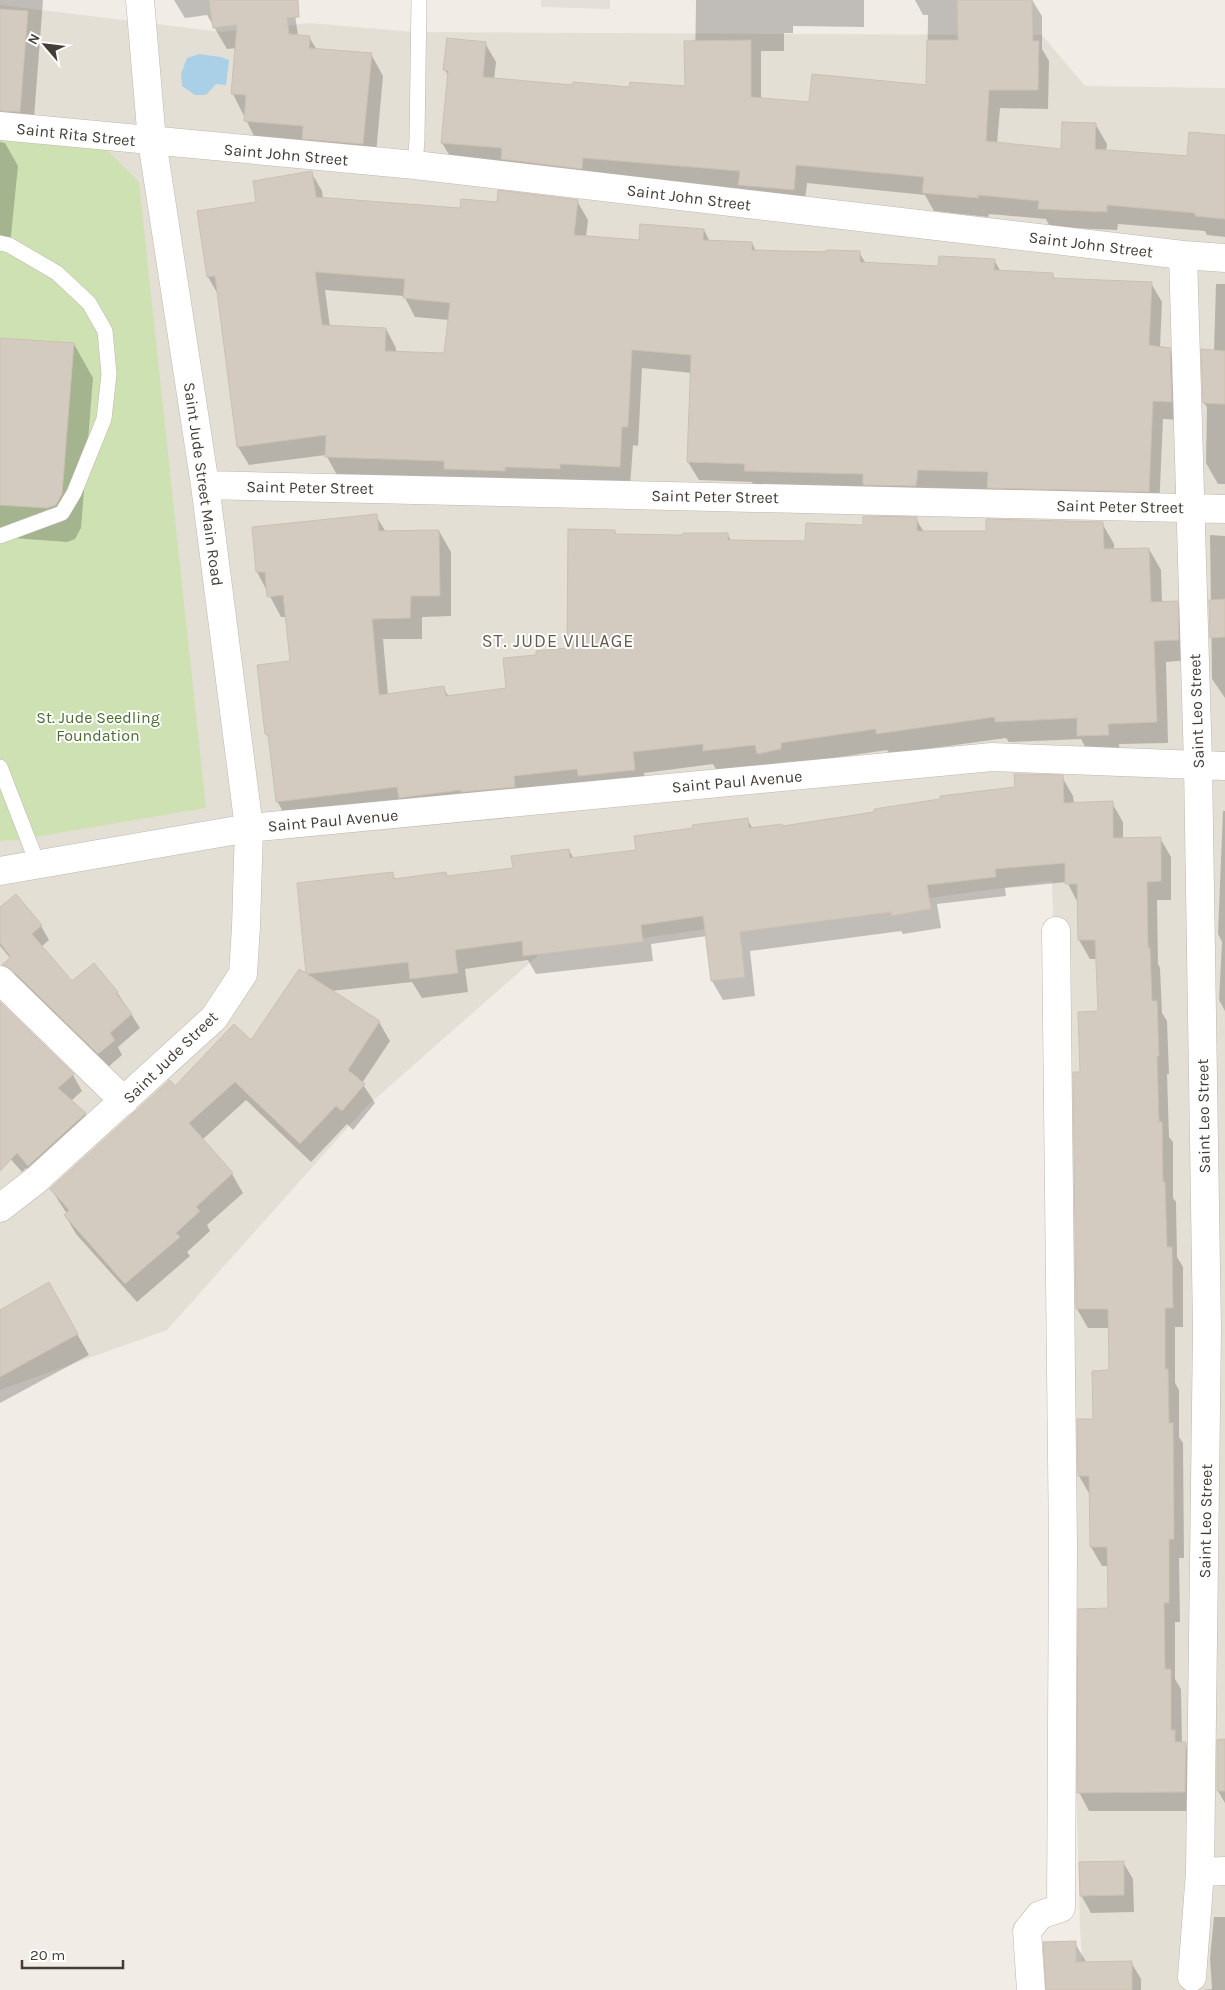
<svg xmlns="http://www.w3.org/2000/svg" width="1225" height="1990" viewBox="0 0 1225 1990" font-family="Karla,sans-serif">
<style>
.residential{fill:#e4dfd5}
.industrial{fill:#e3dfdb}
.green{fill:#cee1b3}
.water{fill:#a9d0e7}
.shadow{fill:#0003;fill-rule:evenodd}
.building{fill:#d4cbc0;stroke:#cbc0b1;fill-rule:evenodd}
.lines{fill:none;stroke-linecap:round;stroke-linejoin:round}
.service-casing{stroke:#beb7ad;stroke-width:16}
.minor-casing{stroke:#beb7ad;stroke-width:29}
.service{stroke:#fff;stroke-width:15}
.minor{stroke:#fff;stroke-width:28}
.labels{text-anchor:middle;stroke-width:4;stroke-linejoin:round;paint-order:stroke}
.street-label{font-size:16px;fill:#433d36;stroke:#fff}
.park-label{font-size:16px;fill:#4a6d30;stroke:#fff}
.neighbourhood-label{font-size:18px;letter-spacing:1px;fill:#645b4e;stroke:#fff}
</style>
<rect width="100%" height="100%" fill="#f1ede6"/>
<path class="residential" d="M 0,5 L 222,32 L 310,23 L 414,32 L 1042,35 L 1085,86 L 1225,88 L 1225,1990 L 1084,1990 L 1080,1928 L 1052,881 L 542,952 L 366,1107 L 167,1330 L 0,1390 Z"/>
<path class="industrial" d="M 541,0 L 610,0 L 610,9 L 541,7 Z"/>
<path class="green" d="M 0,137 L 105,148 L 139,182 L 206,808 L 17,840 L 0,841 Z"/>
<path class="water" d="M 199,54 L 221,57 L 229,60 L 226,85 L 216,84 L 206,95 L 195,95 L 182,86 L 181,74 L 187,58 Z"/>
<path class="shadow" d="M 0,0 L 43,0 L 33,131 L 0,139 Z
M 174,0 L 293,0 L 298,36 L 309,37 L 317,50 L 371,54 L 383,76 L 375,165 L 257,142 L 233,94 L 237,48 L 227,49 L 207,15 L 185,18 Z
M 696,0 L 864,0 L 864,27 L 793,26 L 793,33 L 784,33 L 784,51 L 761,51 L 761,99 L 810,103 L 927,87 L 928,15 L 923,15 L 915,0 L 1032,0 L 1042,16 L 1042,49 L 1049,61 L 1048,109 L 1000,108 L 997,144 L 1062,150 L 1096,125 L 1107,144 L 1106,151 L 1189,158 L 1225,136 L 1225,237 L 1207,235 L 1205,231 L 1118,224 L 1117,230 L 1050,227 L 1046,219 L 989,214 L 988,217 L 934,211 L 925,195 L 807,183 L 804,208 L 751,203 L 742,189 L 593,177 L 453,161 L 442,143 L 449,77 L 445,70 L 485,43 L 496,62 L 494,80 L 694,136 Z
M 0,142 L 5,143 L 18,166 L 10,245 L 0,244 Z
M 311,172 L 322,191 L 323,199 L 461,210 L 498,203 L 577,201 L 588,220 L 586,237 L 640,241 L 704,230 L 710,242 L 752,243 L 756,251 L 859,252 L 866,264 L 939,268 L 994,260 L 1001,272 L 1052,274 L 1055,280 L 1151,283 L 1162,302 L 1160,348 L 1169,349 L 1180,368 L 1182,420 L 1163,419 L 1159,510 L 756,490 L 752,482 L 699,480 L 688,462 L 692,373 L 642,368 L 638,446 L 633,445 L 630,486 L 337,475 L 326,455 L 249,465 L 238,447 L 219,296 L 208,277 L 198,212 L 257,203 ZM 325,290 L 404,296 L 415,317 L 449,320 L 446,354 L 396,353 L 396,348 L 386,329 L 330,327 Z
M 1216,284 L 1225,284 L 1225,484 L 1218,484 L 1206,463 L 1207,407 L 1204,403 L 1214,351 Z
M 0,339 L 74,344 L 93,378 L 81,528 L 75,539 L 67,542 L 0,537 Z
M 376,516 L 386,532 L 439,531 L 451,552 L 451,616 L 422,617 L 422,639 L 383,639 L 388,695 L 443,687 L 449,697 L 507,689 L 538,656 L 568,649 L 614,531 L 617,535 L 684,536 L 728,534 L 731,541 L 806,542 L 864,526 L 916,519 L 924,532 L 988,532 L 1102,523 L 1114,544 L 1114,550 L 1149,549 L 1161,570 L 1162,602 L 1177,602 L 1189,623 L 1190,660 L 1166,662 L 1168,743 L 1119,744 L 1120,755 L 1090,756 L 1081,739 L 1009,742 L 1006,738 L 890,754 L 887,750 L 792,764 L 717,771 L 713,764 L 644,773 L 646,790 L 289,822 L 277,801 L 270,740 L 266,733 L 291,662 L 286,617 L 281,617 L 257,572 L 254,528 Z
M 1210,535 L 1225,536 L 1225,698 L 1212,679 Z
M 1062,777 L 1073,796 L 1074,804 L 1112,803 L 1123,822 L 1123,839 L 1160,838 L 1171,857 L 1171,900 L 1157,900 L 1158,964 L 1160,968 L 1162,1013 L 1167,1021 L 1169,1074 L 1167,1074 L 1169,1137 L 1173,1142 L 1173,1198 L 1176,1202 L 1177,1257 L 1183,1267 L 1183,1327 L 1175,1327 L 1175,1383 L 1179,1390 L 1179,1437 L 1183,1443 L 1184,1558 L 1179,1558 L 1180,1622 L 1175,1622 L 1175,1679 L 1181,1689 L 1182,1743 L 1185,1743 L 1196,1762 L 1196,1811 L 1089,1811 L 1079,1792 L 1109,1610 L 1108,1566 L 1102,1566 L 1091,1547 L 1090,1495 L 1079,1476 L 1094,1420 L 1111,1372 L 1110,1328 L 1088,1328 L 1077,1309 L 1074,1073 L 1082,1073 L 1099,1012 L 1097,959 L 1090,959 L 1079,940 L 1078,903 L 1067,882 L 1005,888 L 1006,896 L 937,904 L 941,928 L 903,934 L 901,931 L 750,951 L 755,996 L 723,1000 L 712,981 L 707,936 L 651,944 L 653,961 L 536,974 L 528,960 L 465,969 L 468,992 L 422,998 L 412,982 L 331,991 L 379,1022 L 390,1041 L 362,1083 L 375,1103 L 353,1130 L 347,1124 L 311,1162 L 246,1100 L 202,1140 L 232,1174 L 243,1193 L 207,1225 L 210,1231 L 187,1252 L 190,1256 L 137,1302 L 76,1234 L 65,1215 L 67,1214 L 51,1189 L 175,1087 L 252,1042 L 308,976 L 298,884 L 392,874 L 396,880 L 446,874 L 448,878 L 514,870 L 569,850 L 574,859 L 637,851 L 694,829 L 747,819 L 753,829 L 783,827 L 1016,788 Z
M 1223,811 L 1225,811 L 1225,1011 L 1219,1000 L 1222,942 L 1218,934 Z
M 15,896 L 41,926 L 49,940 L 41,947 L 71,983 L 117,992 L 140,1028 L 118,1047 L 122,1055 L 107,1068 L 20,983 L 12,969 L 11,959 L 0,946 L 0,909 Z
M 0,1004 L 73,1075 L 82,1091 L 71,1101 L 85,1114 L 94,1130 L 38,1181 L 26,1168 L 22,1172 L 0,1147 Z
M 49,1284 L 89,1355 L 0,1403 L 0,1311 Z
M 1225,1740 L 1225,1803 L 1218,1791 L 1219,1741 Z
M 1123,1862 L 1133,1879 L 1134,1912 L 1091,1913 L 1081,1895 Z
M 1214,1917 L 1225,1917 L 1225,1990 L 1202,1990 L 1212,1989 L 1210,1958 Z
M 1075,1943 L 1085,1960 L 1085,1963 L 1131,1962 L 1141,1979 L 1141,1990 L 1048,1990 Z"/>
<path class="building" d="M 209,0 L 298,0 L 299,17 L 287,18 L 289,34 L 310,36 L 309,48 L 372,53 L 363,144 L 302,139 L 303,126 L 244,121 L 246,95 L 231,94 L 237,25 L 213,28 Z
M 957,0 L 1032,0 L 1033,41 L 1039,41 L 1038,90 L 989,90 L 986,141 L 1061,149 L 1062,122 L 1096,123 L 1095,149 L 1187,156 L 1189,132 L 1225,135 L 1225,219 L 1195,216 L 1195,213 L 1107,205 L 1107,212 L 1038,209 L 1039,201 L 978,195 L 978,198 L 922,193 L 924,177 L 796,165 L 794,190 L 738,185 L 740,171 L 583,158 L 582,169 L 501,159 L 502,148 L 441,143 L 448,71 L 443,70 L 447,38 L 486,42 L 483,77 L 572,85 L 573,82 L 629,87 L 630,82 L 685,86 L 684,41 L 751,40 L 751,97 L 809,102 L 812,74 L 926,85 L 927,40 L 958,40 Z
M 0,9 L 28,11 L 20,112 L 0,111 Z
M 312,171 L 316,197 L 460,208 L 461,199 L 497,202 L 498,190 L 578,200 L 574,235 L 639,240 L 640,224 L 704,229 L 703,240 L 752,242 L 752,250 L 826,252 L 826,250 L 860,251 L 860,262 L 938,266 L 939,256 L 995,259 L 994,270 L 1053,273 L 1053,278 L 1152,282 L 1149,345 L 1170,348 L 1172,402 L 1153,401 L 1149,492 L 987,488 L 988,472 L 918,470 L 916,486 L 863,485 L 863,474 L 744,471 L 745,464 L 687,462 L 691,355 L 632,350 L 628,427 L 622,427 L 620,467 L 560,464 L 560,469 L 505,467 L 505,471 L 444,469 L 444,461 L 325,457 L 326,435 L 237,447 L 215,276 L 207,277 L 197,211 L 256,202 L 253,181 ZM 315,272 L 405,279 L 403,298 L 450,303 L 444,353 L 385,351 L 386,328 L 322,325 Z
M 0,338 L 74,343 L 62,494 L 56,505 L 47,508 L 0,505 Z
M 1201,349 L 1225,351 L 1225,404 L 1203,403 Z
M 377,514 L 379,531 L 439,530 L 440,596 L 411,596 L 410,618 L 372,619 L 379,695 L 444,686 L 446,696 L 506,688 L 503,658 L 536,655 L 536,651 L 567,648 L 568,529 L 615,530 L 615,534 L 682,535 L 683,533 L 728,533 L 728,540 L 805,541 L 806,523 L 863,525 L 863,516 L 917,517 L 917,531 L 986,531 L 986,519 L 1103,522 L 1104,549 L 1149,548 L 1151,602 L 1178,601 L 1179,640 L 1154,641 L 1157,722 L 1108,724 L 1109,735 L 1077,736 L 1077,718 L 995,722 L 995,717 L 876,734 L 876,729 L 781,743 L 781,749 L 757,754 L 755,745 L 703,751 L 703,744 L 633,752 L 635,770 L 578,776 L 577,769 L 514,776 L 515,787 L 461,792 L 461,790 L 399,798 L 397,787 L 276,802 L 268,734 L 265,734 L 257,665 L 290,661 L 283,595 L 267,597 L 265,572 L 256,572 L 252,527 Z
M 1225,599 L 1225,637 L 1210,638 L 1209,600 Z
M 1014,774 L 1063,775 L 1064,803 L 1113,801 L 1113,838 L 1161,837 L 1161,881 L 1147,882 L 1148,948 L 1150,947 L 1152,1001 L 1157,1001 L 1159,1056 L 1157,1056 L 1159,1122 L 1162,1122 L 1163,1182 L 1165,1182 L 1167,1247 L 1172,1247 L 1173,1308 L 1165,1308 L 1165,1369 L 1168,1369 L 1169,1423 L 1173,1423 L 1174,1539 L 1169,1539 L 1169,1603 L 1164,1603 L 1165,1669 L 1171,1669 L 1171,1730 L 1175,1730 L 1175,1742 L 1186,1742 L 1185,1792 L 1077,1793 L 1078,1609 L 1108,1608 L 1107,1547 L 1090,1547 L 1089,1476 L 1078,1476 L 1077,1419 L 1093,1419 L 1092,1371 L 1109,1370 L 1108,1309 L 1076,1309 L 1073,1072 L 1080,1072 L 1078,1012 L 1098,1011 L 1095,940 L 1078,940 L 1077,884 L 1065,884 L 1065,863 L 995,869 L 996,877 L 927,885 L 931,909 L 891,916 L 891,912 L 740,932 L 745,977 L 711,981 L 703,916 L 641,925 L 643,942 L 523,956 L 522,941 L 455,950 L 458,973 L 410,979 L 408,962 L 307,974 L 380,1021 L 348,1070 L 365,1084 L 342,1111 L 336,1106 L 300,1144 L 235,1082 L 189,1123 L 233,1173 L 196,1207 L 200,1211 L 176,1233 L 180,1237 L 125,1284 L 64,1215 L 69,1210 L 50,1189 L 170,1080 L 175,1086 L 234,1024 L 251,1040 L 299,969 L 306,973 L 297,883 L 393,872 L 394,879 L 446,872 L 447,876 L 513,868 L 511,856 L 569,849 L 570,858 L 636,850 L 634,836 L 693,828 L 692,825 L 748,818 L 749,828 L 782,824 L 783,826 L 874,812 L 874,809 L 940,799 L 940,796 L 1015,787 Z
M 16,894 L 42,925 L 32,934 L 72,981 L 94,963 L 118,992 L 116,993 L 132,1014 L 110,1033 L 115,1040 L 98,1054 L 11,969 L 2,965 L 11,957 L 0,943 L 0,907 Z
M 0,1002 L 74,1074 L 58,1088 L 86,1113 L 28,1166 L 17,1153 L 0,1171 Z
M 49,1282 L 78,1334 L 0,1377 L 0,1310 Z
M 1225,1739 L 1225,1791 L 1217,1791 L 1217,1740 Z
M 1124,1861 L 1124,1895 L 1080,1896 L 1079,1862 Z
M 1076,1941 L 1076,1962 L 1132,1961 L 1132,1990 L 1046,1990 L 1043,1942 Z"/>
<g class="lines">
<defs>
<path id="service" d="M 415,165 L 417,140 L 419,0
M 0,243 L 9,245 L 57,273 L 89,303 L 105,331 L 109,374 L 104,419 L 74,493 L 62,513 L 0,536
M 0,767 L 38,865"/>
<path id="minor" d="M 0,126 L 415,165 L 1183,255 L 1225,258
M 1183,255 L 1198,764 L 1207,1330 L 1200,1872 L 1192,1977
M 205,485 L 1225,509
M 0,871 L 249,828 L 992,757 L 1225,766
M 0,980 L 124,1101
M 0,1208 L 35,1181 L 214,1018 L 243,974 L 246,927 L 249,828 L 205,485 L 152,141 L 140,0
M 1200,1872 L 1225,1871
M 1031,1990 L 1027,1931 L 1040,1915 L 1061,1908 L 1063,1546 L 1056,931"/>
</defs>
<use href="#service" class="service-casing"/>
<use href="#minor" class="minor-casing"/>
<use href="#service" class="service"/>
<use href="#minor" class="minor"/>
</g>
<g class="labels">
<g class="street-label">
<text transform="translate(76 134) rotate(6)" y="6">Saint Rita Street</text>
<text transform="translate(286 154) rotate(5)" y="6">Saint John Street</text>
<text transform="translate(689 197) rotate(7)" y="6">Saint John Street</text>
<text transform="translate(1091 244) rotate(7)" y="6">Saint John Street</text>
<text transform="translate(204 484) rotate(82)" y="6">Saint Jude Street Main Road</text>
<text transform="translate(310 487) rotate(1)" y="6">Saint Peter Street</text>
<text transform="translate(715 496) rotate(1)" y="6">Saint Peter Street</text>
<text transform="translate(1120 506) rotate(1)" y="6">Saint Peter Street</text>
<text transform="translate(1196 711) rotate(-92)" y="6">Saint Leo Street</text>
<text transform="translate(737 781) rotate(-5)" y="6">Saint Paul Avenue</text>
<text transform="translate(333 820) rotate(-5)" y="6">Saint Paul Avenue</text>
<text transform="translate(170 1057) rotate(-44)" y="6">Saint Jude Street</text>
<text transform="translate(1203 1116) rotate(-91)" y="6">Saint Leo Street</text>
<text transform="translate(1205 1521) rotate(-89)" y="6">Saint Leo Street</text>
</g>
<g class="park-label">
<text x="98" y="723">St. Jude Seedling<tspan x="98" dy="18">Foundation</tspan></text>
</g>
<g class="neighbourhood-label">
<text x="558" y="647">ST. JUDE VILLAGE</text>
</g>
</g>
<g transform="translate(45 45) rotate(298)" stroke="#ffffff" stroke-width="4" paint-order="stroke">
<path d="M0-4L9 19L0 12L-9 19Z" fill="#433d36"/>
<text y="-8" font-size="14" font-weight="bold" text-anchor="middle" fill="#433d36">N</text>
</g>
<path d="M22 1960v8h101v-8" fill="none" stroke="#433d36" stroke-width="2.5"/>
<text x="30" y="1960" font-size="15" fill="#433d36" stroke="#ffffff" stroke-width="4" paint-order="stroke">20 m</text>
</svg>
